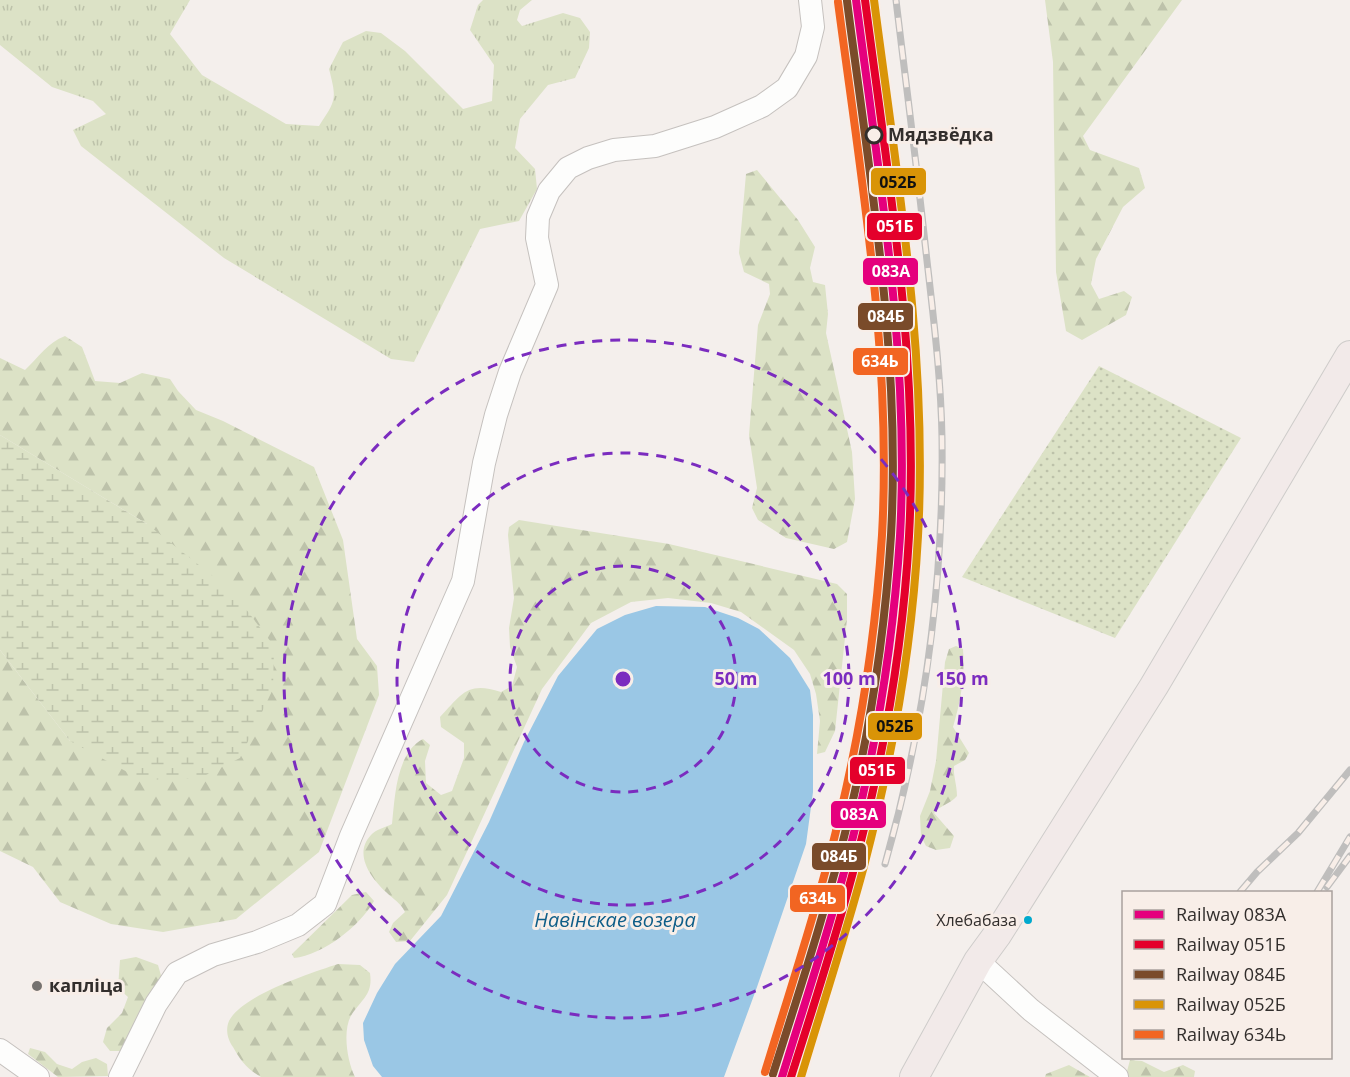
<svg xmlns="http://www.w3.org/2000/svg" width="1350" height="1077" viewBox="0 0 1350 1077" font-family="'Open Sans',sans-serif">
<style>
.grass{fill:url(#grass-tufts)}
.forest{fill:url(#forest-firs)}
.wetland{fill:url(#wetland-marsh)}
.park{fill:url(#park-dots)}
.water{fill:#9ac7e5}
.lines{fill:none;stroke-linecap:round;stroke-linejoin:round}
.minor-casing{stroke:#c5c1be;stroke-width:24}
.major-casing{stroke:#ceccca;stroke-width:30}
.minor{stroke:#fdfdfc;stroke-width:22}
.major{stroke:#f2eae9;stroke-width:28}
.rail-casing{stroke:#bfbebd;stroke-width:7}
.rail{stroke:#f8eee8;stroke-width:4.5;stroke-dasharray:14;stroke-linecap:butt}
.rail-1-casing{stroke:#f8eee8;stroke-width:12}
.rail-2-casing{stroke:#f8eee8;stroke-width:12}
.rail-3-casing{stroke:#f8eee8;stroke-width:12}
.rail-4-casing{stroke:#f8eee8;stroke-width:12}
.rail-5-casing{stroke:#f8eee8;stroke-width:12}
.rail-1{stroke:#e5007d;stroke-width:8}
.rail-2{stroke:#e4002b;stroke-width:8}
.rail-3{stroke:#7a4b2a;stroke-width:8}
.rail-4{stroke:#d99407;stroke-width:8}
.rail-5{stroke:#f26522;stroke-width:8}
.ring{fill:none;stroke:#7b2cbf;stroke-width:3;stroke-dasharray:10 8}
.stop-dot{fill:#f8eee8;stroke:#322e2c;stroke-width:3}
.bus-dot{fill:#00a9ce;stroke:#f8eee8;stroke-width:2}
.poi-dot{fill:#76726f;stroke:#f8eee8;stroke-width:2}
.labels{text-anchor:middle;stroke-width:6;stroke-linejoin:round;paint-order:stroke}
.bus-label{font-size:16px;fill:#322e2c;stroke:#f8eee8;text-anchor:end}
.stop-label{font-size:18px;font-weight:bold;fill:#322e2c;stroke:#f8eee8;text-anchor:start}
.poi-label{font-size:18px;font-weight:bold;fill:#322e2c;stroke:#f8eee8;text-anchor:start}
.water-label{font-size:20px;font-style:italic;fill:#0f5e88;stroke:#f8eee8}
.centre{fill:#7b2cbf;stroke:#f8eee8;stroke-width:3}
.ring-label{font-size:18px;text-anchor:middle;font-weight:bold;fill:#7b2cbf;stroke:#f8eee8;stroke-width:6;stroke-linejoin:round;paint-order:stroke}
.line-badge{stroke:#f8eee8;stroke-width:2}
.badge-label{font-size:16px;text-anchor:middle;font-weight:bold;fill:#fff}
.pale-badge-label{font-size:16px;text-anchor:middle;font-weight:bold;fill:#111}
</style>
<defs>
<pattern id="grass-tufts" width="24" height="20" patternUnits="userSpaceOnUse" patternTransform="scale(1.5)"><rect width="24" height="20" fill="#dce2c6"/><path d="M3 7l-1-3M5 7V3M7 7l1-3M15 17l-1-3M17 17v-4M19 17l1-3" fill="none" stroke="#bdc2aa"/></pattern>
<pattern id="forest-firs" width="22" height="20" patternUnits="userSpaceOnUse" patternTransform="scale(1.5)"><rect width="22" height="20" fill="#dce2c6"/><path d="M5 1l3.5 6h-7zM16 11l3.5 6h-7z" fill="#bdc2aa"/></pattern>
<pattern id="wetland-marsh" width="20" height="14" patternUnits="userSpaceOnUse" patternTransform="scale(1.5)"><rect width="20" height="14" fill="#dce2c6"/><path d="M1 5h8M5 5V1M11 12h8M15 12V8" fill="none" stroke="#bdc2aa"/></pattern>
<pattern id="park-dots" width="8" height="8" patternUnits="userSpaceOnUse" patternTransform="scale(1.5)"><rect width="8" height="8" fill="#dce2c6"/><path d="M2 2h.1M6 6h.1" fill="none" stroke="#bdc2aa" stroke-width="1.8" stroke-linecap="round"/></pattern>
</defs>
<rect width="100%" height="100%" fill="#f4efec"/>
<path class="grass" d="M 0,0 L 190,0 L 170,34 L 202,75 L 286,124 L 319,126 C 336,100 337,100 329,69 L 343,42 L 366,31 L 381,33 L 405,51 L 463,109 L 492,101 L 494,65 L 470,30 L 478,5 L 483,0 L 532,0 L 520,10 L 517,20 L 522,26 L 563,13 L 580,18 L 590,32 L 589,48 L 575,78 L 548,85 L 520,119 L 515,148 L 535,169 L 537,189 L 519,221 L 480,229 L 414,362 L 391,359 L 224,258 L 81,146 L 73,130 L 106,114 L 93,101 L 52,87 L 0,45 Z"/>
<path class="forest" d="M 1045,0 L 1182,0 L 1083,136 L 1090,150 L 1139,168 L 1145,188 L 1123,207 L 1096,259 L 1091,284 L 1099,299 L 1124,291 L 1132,297 L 1126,315 L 1082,340 L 1066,331 L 1056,272 L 1053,62 Z
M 757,170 L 798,220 L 815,247 L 810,268 L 813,282 L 825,285 L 828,314 L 826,333 L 852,452 L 855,499 L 847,542 L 834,549 L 786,538 L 758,520 L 752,508 L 757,488 L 749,435 L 758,325 L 770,294 L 769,284 L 744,272 L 739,253 L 746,174 Z
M 65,336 L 82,347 L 95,381 L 120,383 L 142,373 L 170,379 L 178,391 L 196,410 L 223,421 L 314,467 L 343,540 L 357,639 L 377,666 L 379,695 L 319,852 L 236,919 L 163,932 L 111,924 L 60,902 L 33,867 L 0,851 L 0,650 L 70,741 L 147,524 L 0,435 L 0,358 L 25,370 C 38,358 48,342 65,336 Z
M 519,520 L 669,544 L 837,584 L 847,594 L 847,619 L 835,731 L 825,752 L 817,754 L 820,721 L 816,694 L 810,674 L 794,650 L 741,612 L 711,603 L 668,598 L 631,602 L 591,623 L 542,689 L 447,895 L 410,941 L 396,942 L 389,932 L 393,923 L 405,912 C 400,902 394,900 386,892 C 371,878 353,854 371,835 C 375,830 386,827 392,824 C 395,797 396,753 423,739 L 430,745 L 425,761 L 426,783 L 441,795 L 452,791 L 464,758 L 464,743 L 441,727 L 440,717 C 462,694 467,681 501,692 L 512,686 L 517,667 L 510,647 L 509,628 L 514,598 L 508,535 L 509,527 Z
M 956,646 L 963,649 C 965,677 961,700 953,727 L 969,753 L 965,760 L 954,766 C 953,775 957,785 957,796 C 950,804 941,805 934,813 L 954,836 L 950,848 L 936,850 L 926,846 L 921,836 L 920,816 L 930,791 L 936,761 L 945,662 L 949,649 Z
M 366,892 L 374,901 C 360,926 323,955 294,958 L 292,954 L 352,895 Z
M 136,957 L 158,965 L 162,979 L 122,1051 L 110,1051 L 103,1042 L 107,1028 L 122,1013 L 128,997 L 118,988 L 120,960 Z
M 338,964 L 360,965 L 370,973 C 373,994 363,998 352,1014 C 342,1029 347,1061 355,1077 L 261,1077 C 248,1070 240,1060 233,1047 C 228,1040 225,1030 229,1021 C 242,995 311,973 338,964 Z
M 30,1048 L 45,1052 L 57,1064 L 72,1069 L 82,1062 L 96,1058 L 107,1064 L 108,1076 L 58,1077 L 28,1054 Z
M 1130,1060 L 1142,1061 L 1164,1072 L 1183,1065 L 1195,1071 L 1194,1077 L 1129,1077 L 1126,1075 Z
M 1069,1065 L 1090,1077 L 1045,1077 L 1046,1074 Z"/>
<path class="wetland" d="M 0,435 L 147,524 L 233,592 L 274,646 L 273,689 L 240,758 L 200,778 L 142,780 L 70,741 L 0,650 Z"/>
<path class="park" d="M 1099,366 L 1241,438 L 1115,638 L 962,577 Z"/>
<path class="water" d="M 656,606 L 705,607 L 738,618 L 759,629 L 790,658 L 810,690 L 813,715 L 813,792 L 806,844 L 757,987 L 724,1077 L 382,1077 L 373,1066 L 364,1040 L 363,1023 L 377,993 L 395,964 L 441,916 L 489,822 L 524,742 L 558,676 L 597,629 L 625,615 Z"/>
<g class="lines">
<defs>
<path id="minor" d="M 978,961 L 1031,1010 L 1117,1077
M 0,1050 L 38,1077
M 120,1077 L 156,1004 L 177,973 L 213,955 L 257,942 L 298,925 L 325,904 L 351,836 L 463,581 L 484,463 L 496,415 L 510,372 L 547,285 L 537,238 L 538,217 L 549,191 L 568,168 L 588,158 L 614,150 L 655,146 L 715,127 L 762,106 L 787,88 L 806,56 L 813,27 L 810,0"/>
<path id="major" d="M 914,1077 L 978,961 L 997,935 L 1154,686 L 1350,355"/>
</defs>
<use href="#minor" class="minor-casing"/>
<use href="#major" class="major-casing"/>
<use href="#minor" class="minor"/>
<use href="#major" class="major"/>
<defs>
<path id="rail" d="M 885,864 C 925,723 944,584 942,438 C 941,376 933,314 926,252 C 917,168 906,84 896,0
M 1327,887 L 1350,856
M 1240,892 L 1257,872 L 1298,833 L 1350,770
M 1317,892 L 1350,837
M 795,1077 C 843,919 896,762 912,597 C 931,397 896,197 871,0"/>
</defs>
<use href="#rail" class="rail-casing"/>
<use href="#rail" class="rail"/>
<defs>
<path id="rail-1" d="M 782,1077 C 804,1005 828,934 847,861 C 875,755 893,645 900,536 C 910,357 879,177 856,0"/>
<path id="rail-2" d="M 791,1077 C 814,1005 837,934 856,861 C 884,755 903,645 909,536 C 919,357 888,177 865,0"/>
<path id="rail-3" d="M 773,1074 C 800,989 828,904 849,817 C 871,725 885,630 891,535 C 901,357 870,178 847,1"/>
<path id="rail-4" d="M 801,1077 C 822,1007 845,937 864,866 C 892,759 912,647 918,536 C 928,356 897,177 874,0"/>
<path id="rail-5" d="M 765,1072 C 791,987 819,902 840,815 C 862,724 876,628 882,535 C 892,356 861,178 838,2"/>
</defs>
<use href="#rail-1" class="rail-1-casing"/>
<use href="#rail-2" class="rail-2-casing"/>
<use href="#rail-3" class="rail-3-casing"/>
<use href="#rail-4" class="rail-4-casing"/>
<use href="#rail-5" class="rail-5-casing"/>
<use href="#rail-1" class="rail-1"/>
<use href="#rail-2" class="rail-2"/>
<use href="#rail-3" class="rail-3"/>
<use href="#rail-4" class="rail-4"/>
<use href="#rail-5" class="rail-5"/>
</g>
<g class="ring">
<circle cx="623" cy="679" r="113"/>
<circle cx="623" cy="679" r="226"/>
<circle cx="623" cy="679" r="339"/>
</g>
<circle class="stop-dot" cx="874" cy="135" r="8"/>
<circle class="bus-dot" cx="1028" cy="920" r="5"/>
<circle class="poi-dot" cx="37" cy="986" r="6"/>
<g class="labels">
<g class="bus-label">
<text x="1017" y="926">Хлебабаза</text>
</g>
<g class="stop-label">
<text x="888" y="141">Мядзвёдка</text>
</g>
<g class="poi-label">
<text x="49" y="992">капліца</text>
</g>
<g class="water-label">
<text x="615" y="927">Навінскае возера</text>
</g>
</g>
<circle cx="623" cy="679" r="9" class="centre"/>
<g class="ring-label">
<text x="736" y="685">50 m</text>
<text x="849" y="685">100 m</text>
<text x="962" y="685">150 m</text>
</g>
<g class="line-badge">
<rect x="870" y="167" width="57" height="29" rx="6" fill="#d99407"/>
<rect x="866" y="212" width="57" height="29" rx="6" fill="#e4002b"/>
<rect x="862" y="257" width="57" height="29" rx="6" fill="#e5007d"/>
<rect x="857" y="302" width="57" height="29" rx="6" fill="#7a4b2a"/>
<rect x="852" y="347" width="57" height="29" rx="6" fill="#f26522"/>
<rect x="867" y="712" width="56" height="29" rx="6" fill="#d99407"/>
<rect x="849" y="756" width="57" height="29" rx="6" fill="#e4002b"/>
<rect x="830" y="800" width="57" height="29" rx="6" fill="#e5007d"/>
<rect x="811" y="842" width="56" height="29" rx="6" fill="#7a4b2a"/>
<rect x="789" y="884" width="57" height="29" rx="6" fill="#f26522"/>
</g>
<g class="badge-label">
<text x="895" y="232">051Б</text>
<text x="891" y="277">083А</text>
<text x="886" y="322">084Б</text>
<text x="880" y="367">634Ь</text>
<text x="877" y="776">051Б</text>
<text x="859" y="820">083А</text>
<text x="839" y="862">084Б</text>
<text x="818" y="904">634Ь</text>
</g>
<g class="pale-badge-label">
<text x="898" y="188">052Б</text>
<text x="895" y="732">052Б</text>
</g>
<rect x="1122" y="891" width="210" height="168" fill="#f8eee8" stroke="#a9a19d" stroke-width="1.5"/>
<rect x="1134" y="910" width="30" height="9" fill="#e5007d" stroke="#a9a19d" stroke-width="1.5"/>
<text x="1176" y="921" font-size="18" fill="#322e2c">Railway 083А</text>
<rect x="1134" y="940" width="30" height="9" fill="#e4002b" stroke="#a9a19d" stroke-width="1.5"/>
<text x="1176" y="951" font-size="18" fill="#322e2c">Railway 051Б</text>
<rect x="1134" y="970" width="30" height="9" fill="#7a4b2a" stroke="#a9a19d" stroke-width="1.5"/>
<text x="1176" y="981" font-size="18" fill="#322e2c">Railway 084Б</text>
<rect x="1134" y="1000" width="30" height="9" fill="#d99407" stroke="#a9a19d" stroke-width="1.5"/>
<text x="1176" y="1011" font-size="18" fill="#322e2c">Railway 052Б</text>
<rect x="1134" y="1030" width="30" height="9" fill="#f26522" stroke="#a9a19d" stroke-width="1.5"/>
<text x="1176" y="1041" font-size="18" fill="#322e2c">Railway 634Ь</text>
</svg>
